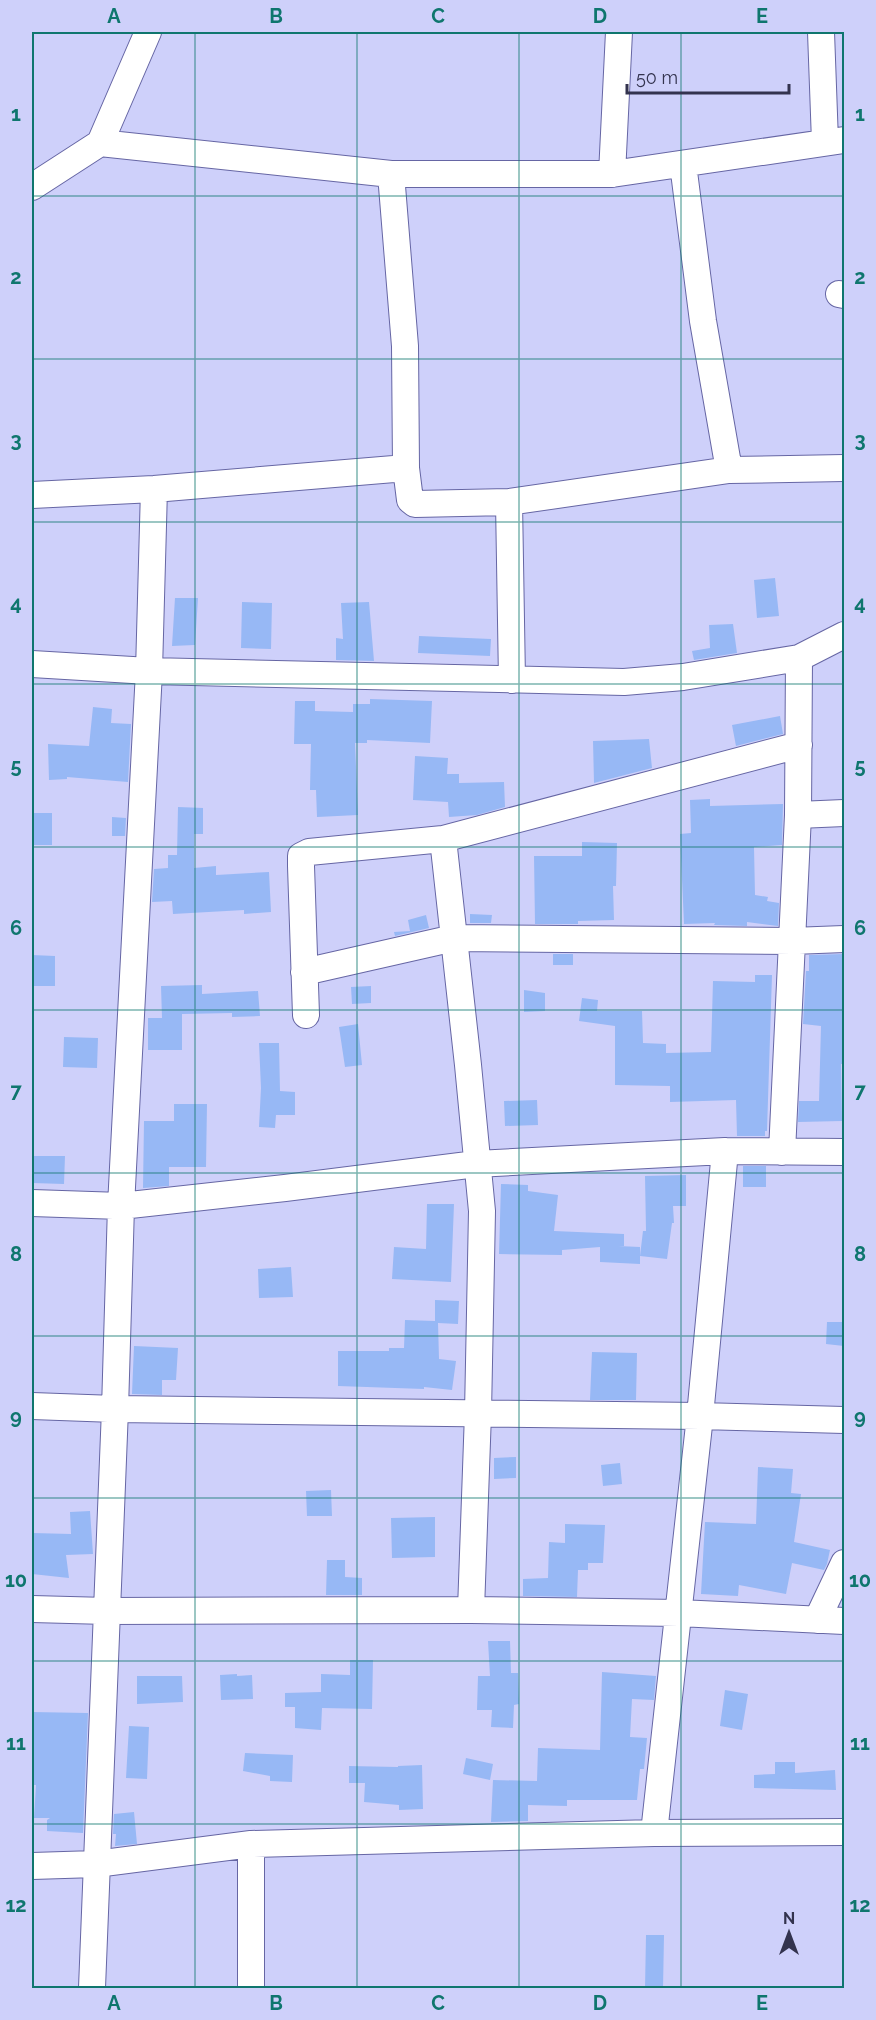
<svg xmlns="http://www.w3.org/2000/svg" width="876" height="2020" viewBox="0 0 876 2020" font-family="Raleway,sans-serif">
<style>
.building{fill:#97b8f5}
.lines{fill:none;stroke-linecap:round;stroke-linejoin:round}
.minor-casing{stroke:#6666a4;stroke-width:28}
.minor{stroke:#fff;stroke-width:26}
.grid{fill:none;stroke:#0f766e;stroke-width:1.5;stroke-opacity:0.55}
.neatline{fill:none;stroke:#0f766e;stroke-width:2}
.grid-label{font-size:20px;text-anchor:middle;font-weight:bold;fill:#0f766e}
</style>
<rect width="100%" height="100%" fill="#ced0fa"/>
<path class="building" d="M 775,578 L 779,616 L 757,618 L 754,580 Z
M 175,598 L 198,598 L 195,645 L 172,646 Z
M 242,602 L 272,603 L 271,649 L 241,648 Z
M 369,602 L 374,661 L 336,660 L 336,638 L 343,639 L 341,603 Z
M 733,624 L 737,653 L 694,660 L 692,651 L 710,648 L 709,625 Z
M 419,636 L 491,639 L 490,656 L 418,653 Z
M 370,699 L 432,701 L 430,743 L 367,740 L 367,743 L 355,743 L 358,815 L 317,817 L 316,790 L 310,790 L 311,744 L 294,744 L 295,701 L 315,701 L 315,711 L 353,712 L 353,704 L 370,704 Z
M 93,707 L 112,709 L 111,723 L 131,724 L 128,782 L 67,777 L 67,779 L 49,780 L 48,744 L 89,746 Z
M 780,716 L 783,734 L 736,746 L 732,725 Z
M 649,739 L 652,768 L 594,783 L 593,741 Z
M 415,756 L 448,758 L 447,774 L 459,774 L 459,783 L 504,782 L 505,807 L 477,815 L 449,817 L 448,802 L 413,800 Z
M 710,799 L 710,806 L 783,804 L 782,845 L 754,847 L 755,895 L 768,897 L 767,901 L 779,903 L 778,926 L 747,922 L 747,926 L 714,925 L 715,923 L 684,924 L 680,834 L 691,833 L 690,800 Z
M 178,807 L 203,808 L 203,834 L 194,834 L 194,868 L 216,866 L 216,875 L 269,872 L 271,912 L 244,914 L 244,910 L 173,914 L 172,901 L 152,902 L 154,869 L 168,868 L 168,855 L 177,855 Z
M 32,813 L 52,813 L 52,845 L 32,845 Z
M 112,817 L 126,818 L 125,836 L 112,836 Z
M 582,842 L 617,843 L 616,886 L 613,886 L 614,920 L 578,921 L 578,924 L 535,924 L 534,856 L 582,856 Z
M 470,914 L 492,915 L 491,923 L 470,923 Z
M 426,915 L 429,928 L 395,936 L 394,932 L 410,931 L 408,920 Z
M 553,954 L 573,954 L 573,965 L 553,965 Z
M 844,954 L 844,1064 L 841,1064 L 842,1121 L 798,1122 L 799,1101 L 819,1101 L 821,1026 L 803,1024 L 806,971 L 809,971 L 809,955 Z
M 32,955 L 55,956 L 55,986 L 32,986 Z
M 755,975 L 772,975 L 767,1131 L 765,1131 L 765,1136 L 737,1136 L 736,1100 L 670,1102 L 670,1086 L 615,1085 L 615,1026 L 579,1021 L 582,998 L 598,1000 L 597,1011 L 642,1011 L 643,1043 L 666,1044 L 666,1053 L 711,1052 L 713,981 L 755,982 Z
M 202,985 L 202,994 L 258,991 L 260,1016 L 232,1017 L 232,1013 L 182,1014 L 182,1050 L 148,1050 L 148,1018 L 162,1018 L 161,986 Z
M 371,986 L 371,1003 L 352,1004 L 351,987 Z
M 524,990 L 545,993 L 545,1011 L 524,1012 Z
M 358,1024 L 362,1065 L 345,1067 L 339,1027 Z
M 64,1037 L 98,1038 L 97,1068 L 63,1067 Z
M 259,1043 L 279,1043 L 280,1091 L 295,1092 L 295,1115 L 276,1115 L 275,1128 L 259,1127 L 261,1088 Z
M 537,1100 L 538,1125 L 505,1126 L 504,1101 Z
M 174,1104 L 207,1104 L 206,1167 L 169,1167 L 169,1186 L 143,1188 L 144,1121 L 174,1121 Z
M 32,1156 L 65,1156 L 64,1184 L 32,1183 Z
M 743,1166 L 766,1166 L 766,1187 L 743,1187 Z
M 686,1175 L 686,1206 L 673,1206 L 674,1223 L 672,1223 L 667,1259 L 640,1256 L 643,1231 L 646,1231 L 645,1176 Z
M 501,1184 L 528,1185 L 528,1191 L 558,1195 L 554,1231 L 624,1234 L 624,1246 L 618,1246 L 640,1247 L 640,1264 L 600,1262 L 600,1247 L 562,1250 L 562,1255 L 499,1254 Z
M 427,1204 L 454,1204 L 451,1282 L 392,1279 L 394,1247 L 426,1249 Z
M 291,1267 L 293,1297 L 259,1298 L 258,1269 Z
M 435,1300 L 459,1301 L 458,1324 L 438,1323 L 439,1359 L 456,1361 L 452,1390 L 424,1387 L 424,1389 L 338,1386 L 338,1351 L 389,1351 L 389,1348 L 404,1348 L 405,1320 L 435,1321 Z
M 827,1322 L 844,1322 L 844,1346 L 826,1344 Z
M 134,1346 L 178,1348 L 176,1380 L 162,1380 L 162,1395 L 132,1394 Z
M 592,1352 L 637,1353 L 636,1400 L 590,1400 Z
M 516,1457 L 516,1478 L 494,1479 L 494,1458 Z
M 620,1463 L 622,1484 L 603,1486 L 601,1465 Z
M 758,1467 L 793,1469 L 791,1493 L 801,1494 L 794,1542 L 830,1550 L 827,1564 L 824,1570 L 792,1563 L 786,1594 L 739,1585 L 738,1596 L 701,1594 L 705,1522 L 756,1524 Z
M 331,1490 L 332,1516 L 307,1516 L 306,1491 Z
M 90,1511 L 93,1554 L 66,1555 L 69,1578 L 32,1574 L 32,1533 L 71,1534 L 70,1512 Z
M 435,1517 L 435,1557 L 392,1558 L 391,1518 Z
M 565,1524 L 605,1525 L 603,1563 L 588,1563 L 588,1570 L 578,1570 L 577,1597 L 523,1596 L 523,1579 L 548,1578 L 549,1542 L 565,1543 Z
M 327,1560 L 345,1560 L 345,1577 L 362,1578 L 362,1595 L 326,1595 Z
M 488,1641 L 510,1641 L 511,1673 L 518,1673 L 519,1704 L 514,1705 L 513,1728 L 491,1727 L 492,1710 L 477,1710 L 478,1676 L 490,1676 Z
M 350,1660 L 373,1660 L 372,1709 L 322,1708 L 321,1730 L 295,1728 L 295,1707 L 285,1707 L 285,1693 L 321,1692 L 321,1674 L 350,1675 Z
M 602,1672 L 656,1676 L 654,1700 L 632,1699 L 630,1737 L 647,1738 L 644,1769 L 640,1769 L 637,1800 L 567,1800 L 567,1806 L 528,1805 L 528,1821 L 491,1822 L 493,1780 L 537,1781 L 538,1748 L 600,1750 Z
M 237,1674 L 237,1676 L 252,1675 L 253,1699 L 221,1700 L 220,1675 Z
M 137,1676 L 182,1676 L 183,1702 L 137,1704 Z
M 725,1690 L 748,1694 L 742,1730 L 720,1726 Z
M 32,1712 L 88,1713 L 83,1833 L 47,1831 L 47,1820 L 50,1818 L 34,1818 L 36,1785 L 32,1785 Z
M 129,1726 L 149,1727 L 147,1779 L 126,1778 Z
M 245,1753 L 293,1755 L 292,1782 L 270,1781 L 270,1776 L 243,1771 Z
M 466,1758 L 493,1764 L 490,1780 L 463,1774 Z
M 775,1762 L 795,1762 L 795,1773 L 835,1770 L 836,1790 L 754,1788 L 754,1775 L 775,1774 Z
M 422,1765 L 423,1809 L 399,1810 L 399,1805 L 364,1802 L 365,1783 L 349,1783 L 349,1766 L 398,1767 L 398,1766 Z
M 134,1812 L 137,1844 L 115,1846 L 116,1834 L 113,1834 L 114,1814 Z
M 646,1935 L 664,1935 L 663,1989 L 645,1989 Z"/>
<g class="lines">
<defs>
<path id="minor" d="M 821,32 L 825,142
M 100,143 L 391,174 L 612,174 L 844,140
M 683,164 L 703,321 L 729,470
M 391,174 L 405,346 L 406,468
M 612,174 L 619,32
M 32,187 L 100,143 L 148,32
M 839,294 L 844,295
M 32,495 L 154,489 L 406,468 L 410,500 L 415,504 L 509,502 L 512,680
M 509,502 L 729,470 L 844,468
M 32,664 L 149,671 L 624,682 L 683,677 L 799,658 L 844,635
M 798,815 L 844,813
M 443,839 L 468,1065 L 482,1211 L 478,1413 L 471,1610
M 304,972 L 454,938 L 792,941 L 844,939
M 306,1015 L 301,866 L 301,856 L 309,852 L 443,839 L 799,745
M 782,1152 L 798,815 L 799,658
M 32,1203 L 121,1206 L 285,1188 L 476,1164 L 725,1151 L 844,1152
M 32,1406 L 115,1409 L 700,1416 L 844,1420
M 32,1609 L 107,1611 L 471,1610 L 679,1613 L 844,1621
M 817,1620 L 844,1563
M 654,1833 L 700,1416 L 725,1151
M 251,1844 L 251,1988
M 32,1866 L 96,1864 L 251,1844 L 654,1833 L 844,1832
M 92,1988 L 115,1409 L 121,1206 L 149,671 L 154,489"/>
</defs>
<use href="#minor" class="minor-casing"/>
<use href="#minor" class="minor"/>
</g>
<path class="grid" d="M 195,32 L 195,1988M 357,32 L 357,1988M 519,32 L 519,1988M 681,32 L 681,1988M 32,196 L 844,196M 32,359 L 844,359M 32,522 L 844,522M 32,684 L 844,684M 32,847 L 844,847M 32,1010 L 844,1010M 32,1173 L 844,1173M 32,1336 L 844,1336M 32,1498 L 844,1498M 32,1661 L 844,1661M 32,1824 L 844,1824"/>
<rect width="876" height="2020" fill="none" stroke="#ced0fa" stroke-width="66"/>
<g transform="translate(789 1933)" stroke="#ced0fa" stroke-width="4.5" paint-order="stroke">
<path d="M0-4.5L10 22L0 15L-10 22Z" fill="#33334e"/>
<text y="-9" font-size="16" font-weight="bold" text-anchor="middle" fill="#33334e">N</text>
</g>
<path d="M627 84v9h162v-9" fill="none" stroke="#33334e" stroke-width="3"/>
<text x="636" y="84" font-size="18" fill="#33334e" stroke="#ced0fa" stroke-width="4.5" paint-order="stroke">50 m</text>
<rect x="33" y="33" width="810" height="1954" class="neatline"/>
<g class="grid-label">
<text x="114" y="23">A</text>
<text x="276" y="23">B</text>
<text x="438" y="23">C</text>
<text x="600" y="23">D</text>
<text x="762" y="23">E</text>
<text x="16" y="121">1</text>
<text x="860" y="121">1</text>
<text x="16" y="284">2</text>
<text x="860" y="284">2</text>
<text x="16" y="447">3</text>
<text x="860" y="447">3</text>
<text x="16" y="610">4</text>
<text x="860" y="610">4</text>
<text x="16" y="773">5</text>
<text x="860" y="773">5</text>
<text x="16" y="935">6</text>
<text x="860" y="935">6</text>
<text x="16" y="1098">7</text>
<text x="860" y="1098">7</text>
<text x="16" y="1261">8</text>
<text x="860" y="1261">8</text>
<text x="16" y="1424">9</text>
<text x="860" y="1424">9</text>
<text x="16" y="1587">10</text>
<text x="860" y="1587">10</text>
<text x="16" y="1750">11</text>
<text x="860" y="1750">11</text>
<text x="16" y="1912">12</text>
<text x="860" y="1912">12</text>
<text x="114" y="2010">A</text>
<text x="276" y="2010">B</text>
<text x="438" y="2010">C</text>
<text x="600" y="2010">D</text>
<text x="762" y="2010">E</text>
</g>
</svg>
